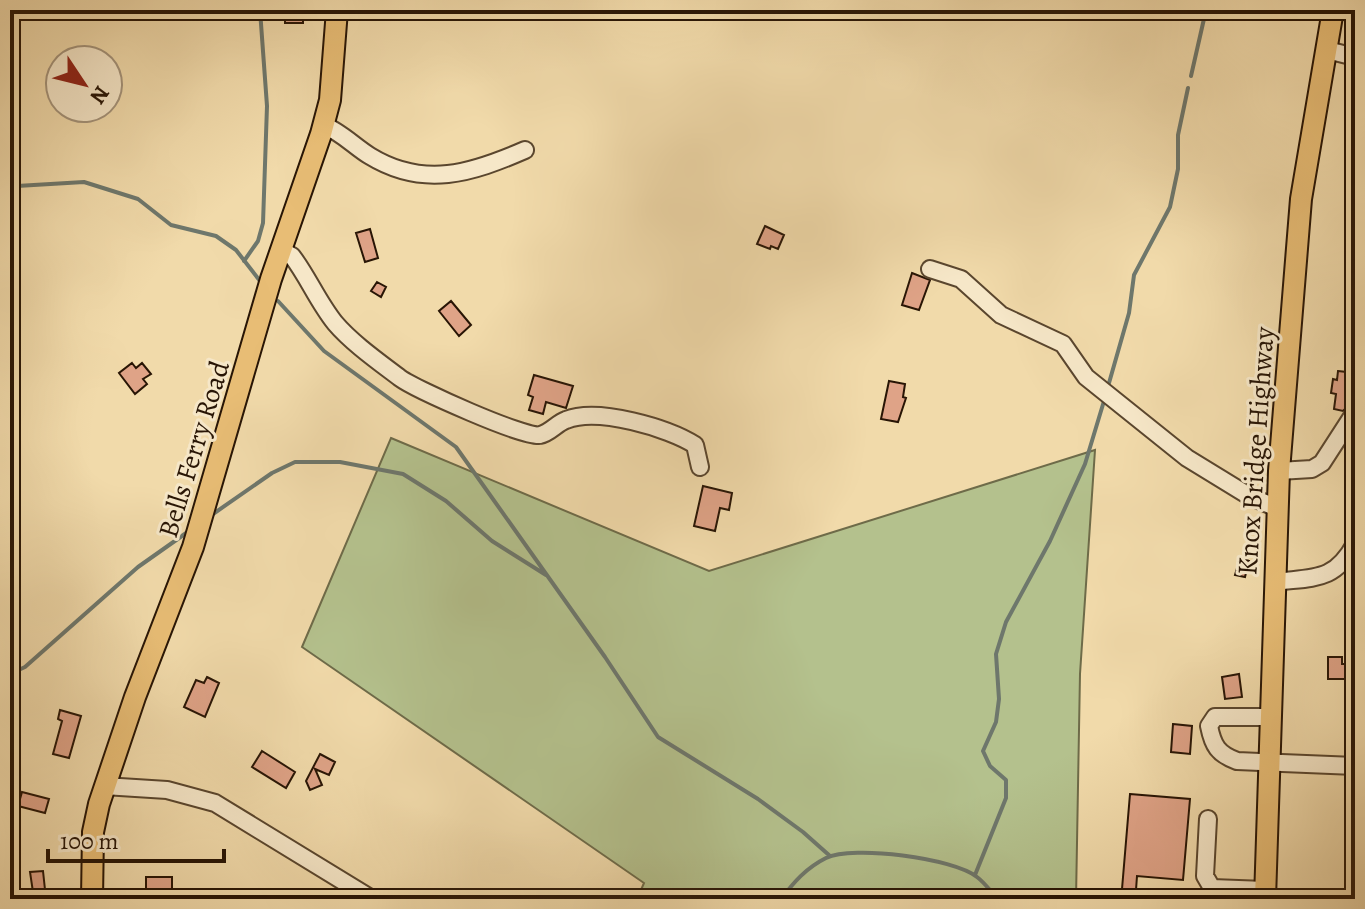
<svg xmlns="http://www.w3.org/2000/svg" width="1365" height="909" viewBox="0 0 1365 909" font-family="Alegreya,serif">
<style>
.green{fill:#b4c18d;stroke:#6e6b49;stroke-width:2}
.lines{fill:none;stroke-linecap:round;stroke-linejoin:round}
.stream{stroke:#6e776c;stroke-width:4}
.building{fill:#dfa387;stroke:#281505;stroke-width:2}
.minor-casing{stroke:#5a462e;stroke-width:20}
.major-casing{stroke:#281505;stroke-width:24}
.minor{stroke:#f6e7c8;stroke-width:16}
.major{stroke:#e8bd75;stroke-width:20}
.labels{text-anchor:middle;stroke-width:6;stroke-linejoin:round;paint-order:stroke}
.street-label{font-size:28px;fill:#281505;stroke:#f6e7c8}
</style>
<rect width="100%" height="100%" fill="#f1daaa"/>
<filter id="stains"><feTurbulence type="fractalNoise" baseFrequency=".0025" numOctaves="4"/><feColorMatrix values="0 0 0 0 .2 0 0 0 0 .09 0 0 0 0 .02 0 0 0 .5 -.17"/></filter>
<radialGradient id="worn" r=".72"><stop offset=".6" stop-color="#630" stop-opacity="0"/><stop offset="1" stop-color="#630" stop-opacity=".3"/></radialGradient>
<path class="green" d="M 391,438 L 709,571 L 1095,450 L 1080,674 L 1076,899 L 637,899 L 644,883 L 302,647 Z"/>
<g class="lines">
<path class="stream" d="M 1191,76 L 1206,10
M 10,181 L 17,186 L 84,182 L 138,199 L 171,225 L 216,236 L 236,250 L 260,281
M 244,261 L 258,241 L 263,223 L 267,106 L 260,10
M 278,301 L 324,351 L 456,447 L 605,657 L 658,737 L 758,799 L 803,832 L 830,856
M 1109,383 L 1129,313 L 1134,275 L 1170,207 L 1178,169 L 1178,135 L 1188,88
M 213,514 L 272,473 L 295,462 L 340,462 L 403,474 L 446,501 L 492,541 L 546,575
M 10,674 L 25,667 L 138,567 L 189,531
M 975,875 L 1006,798 L 1006,780 L 990,766 L 983,751 L 996,722 L 999,699 L 996,654 L 1006,622 L 1050,541 L 1085,464 L 1104,401
M 781,899 C 794,882 806,868 826,858 C 853,845 953,858 977,877 C 985,883 991,892 998,899"/>
</g>
<path class="building" d="M 285,10 L 303,10 L 303,23 L 285,23 Z
M 765,226 L 784,235 L 778,249 L 771,246 L 770,249 L 757,244 Z
M 370,229 L 378,258 L 365,262 L 356,233 Z
M 912,273 L 930,280 L 919,310 L 902,305 Z
M 377,282 L 386,287 L 381,297 L 371,291 Z
M 451,301 L 471,325 L 459,336 L 439,311 Z
M 132,363 L 136,368 L 142,363 L 151,374 L 143,379 L 147,384 L 135,394 L 119,373 Z
M 1338,371 L 1355,373 L 1352,402 L 1343,411 L 1334,409 L 1336,394 L 1331,393 L 1333,379 L 1337,380 Z
M 534,375 L 573,386 L 566,408 L 546,402 L 543,414 L 529,410 L 533,397 L 528,395 Z
M 889,381 L 905,384 L 903,397 L 906,398 L 898,422 L 881,419 Z
M 703,486 L 732,493 L 729,510 L 720,508 L 715,531 L 694,526 Z
M 1240,558 L 1249,561 L 1245,577 L 1235,575 Z
M 1328,657 L 1342,657 L 1342,664 L 1355,664 L 1355,679 L 1328,679 Z
M 1239,674 L 1242,697 L 1225,699 L 1222,677 Z
M 207,677 L 219,683 L 205,717 L 184,707 L 196,680 L 204,683 Z
M 60,710 L 81,716 L 69,758 L 53,754 L 62,721 L 58,719 Z
M 1173,724 L 1192,726 L 1190,754 L 1171,752 Z
M 262,751 L 295,772 L 286,788 L 252,767 Z
M 320,754 L 335,762 L 329,775 L 315,769 L 322,785 L 310,790 L 306,781 Z
M 22,792 L 49,799 L 45,813 L 18,806 Z
M 1130,794 L 1190,799 L 1183,880 L 1137,876 L 1136,890 L 1122,889 Z
M 43,871 L 46,899 L 34,899 L 30,872 Z
M 146,877 L 172,877 L 172,899 L 146,897 Z"/>
<g class="lines">
<defs>
<path id="minor" d="M 1327,50 L 1355,57
M 323,125 C 340,131 355,147 370,156 C 424,189 472,173 525,150
M 281,250 L 292,256 C 308,277 318,302 335,323 C 352,343 379,362 400,378 C 415,389 526,439 540,435 C 550,433 557,423 566,420 C 598,407 668,428 695,445 L 700,467
M 930,269 L 961,279 L 1001,315 L 1063,344 L 1086,377 L 1187,458 L 1249,496 L 1277,508
M 1279,471 L 1312,469 L 1322,463 L 1355,412
M 1275,582 C 1314,577 1334,582 1355,544
M 1271,717 L 1215,717 L 1209,726 C 1213,746 1218,754 1237,761 L 1355,766
M 104,786 L 167,790 L 215,803 L 372,899
M 1208,819 L 1205,876 L 1212,888 L 1265,890"/>
<path id="major" d="M 92,899 L 93,832 L 99,804 L 135,697 L 193,547 L 271,279 L 321,134 L 330,100 L 337,10
M 1265,899 L 1279,471 L 1301,199 L 1333,10"/>
</defs>
<use href="#minor" class="minor-casing"/>
<use href="#major" class="major-casing"/>
<use href="#minor" class="minor"/>
<use href="#major" class="major"/>
</g>
<g class="labels">
<g class="street-label">
<text transform="translate(193 449) rotate(-73)" y="10">Bells Ferry Road</text>
<text transform="translate(1255 451) rotate(-86)" y="10">Knox Bridge Highway</text>
</g>
</g>
<rect width="1365" height="909" fill="none" stroke="#f1daaa" stroke-width="40"/>
<rect x="12" y="12" width="1341" height="885" fill="none" stroke="#281505" stroke-width="4"/>
<rect x="20" y="20" width="1325" height="869" fill="none" stroke="#281505" stroke-width="2"/>
<g transform="translate(84 84) rotate(125)"><circle r="38" fill="#f6e7c8" stroke="#a4937a" stroke-width="2"/>
<path d="M0-6L14 30L0 20L-14 30Z" fill="#8f2418"/>
<text y="-12" font-size="22" font-weight="bold" text-anchor="middle" fill="#281505">N</text>
</g>
<path d="M48 849v12h176v-12" fill="none" stroke="#281505" stroke-width="4"/>
<text x="60" y="849" font-size="24" fill="#281505" stroke="#f6e7c8" stroke-width="6" paint-order="stroke">100 m</text>
<rect width="100%" height="100%" filter="url(#stains)"/>
<rect width="100%" height="100%" fill="url(#worn)"/>
</svg>
